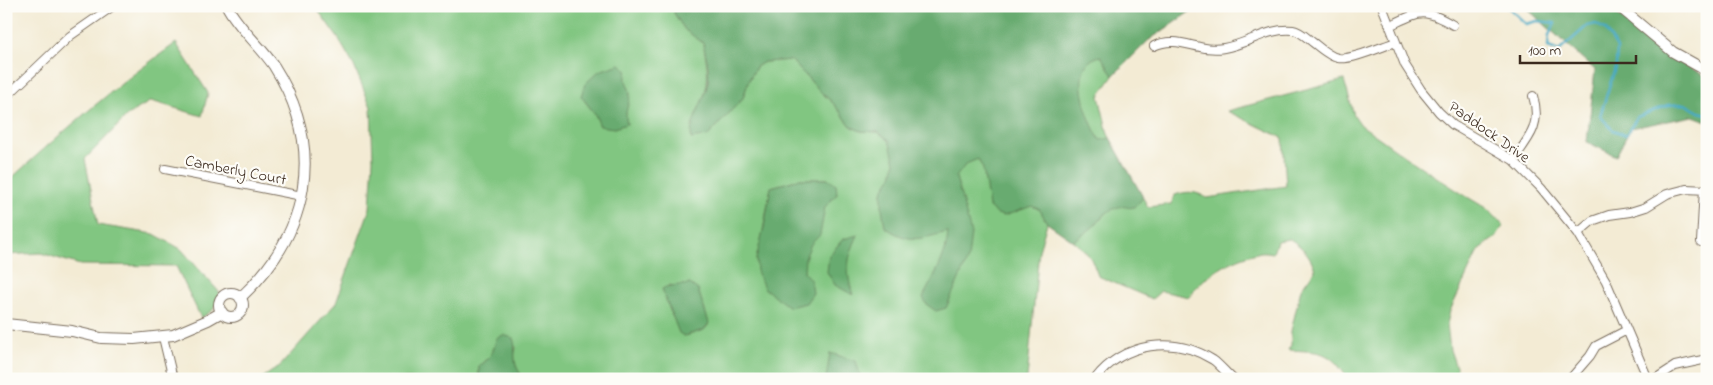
<svg xmlns="http://www.w3.org/2000/svg" width="1713" height="385" viewBox="0 0 1713 385" font-family="'Indie Flower',sans-serif">
<style>
.green{fill:#81c681;stroke:#5e7850;fill-rule:evenodd}
.forest{fill:#68ab6f;stroke:#526a46}
.lines{fill:none;stroke-linecap:round;stroke-linejoin:round}
.stream{stroke:#47aac6;stroke-width:2.5}
.minor-casing{stroke:#7b6e5e;stroke-width:10}
.tertiary-casing{stroke:#7b6e5e;stroke-width:12}
.minor{stroke:#fff;stroke-width:8}
.tertiary{stroke:#fff;stroke-width:10}
.labels{text-anchor:middle;stroke-width:4.5;stroke-linejoin:round;paint-order:stroke}
.street-label{font-size:16px;fill:#3b2a1e;stroke:#fdfcf7}
</style>
<rect width="100%" height="100%" fill="#fdfcf7"/>
<filter id="ink" filterUnits="userSpaceOnUse"><feTurbulence type="fractalNoise" baseFrequency=".02" numOctaves="2"/><feDisplacementMap in="SourceGraphic" scale="10" xChannelSelector="R" yChannelSelector="G"/><feConvolveMatrix kernelMatrix="1 2 1 2 8 2 1 2 1" color-interpolation-filters="sRGB"/></filter>
<filter id="wash" filterUnits="userSpaceOnUse"><feTurbulence type="fractalNoise" baseFrequency=".0096" numOctaves="4" result="noise"/><feDisplacementMap in="SourceGraphic" scale="20" xChannelSelector="R" yChannelSelector="G"/><feGaussianBlur stdDeviation="1.12" result="paint"/><feColorMatrix in="noise" values="0 0 0 0 0 0 0 0 0 0 0 0 0 0 0 0 0 1.4 0 .05"/><feComposite in="paint" operator="in"/></filter>
<g filter="url(#wash)">
<rect width="100%" height="100%" fill="#f3ebd4"/>
<path class="green" d="M 315,6 L 677,6 L 674,13 L 685,30 L 703,42 C 709,74 711,85 696,114 L 708,136 L 743,98 L 749,80 L 756,67 L 764,62 L 791,60 L 820,91 L 833,103 L 852,127 L 861,131 L 878,132 L 889,140 L 891,147 L 1198,6 L 1149,40 L 1113,76 L 1099,96 L 1108,134 L 1148,207 L 1171,204 L 1175,195 C 1187,191 1196,191 1207,198 L 1286,186 L 1283,138 L 1227,111 L 1344,80 L 1354,115 L 1361,125 L 1415,163 L 1464,195 L 1486,208 L 1504,225 L 1495,238 L 1479,249 L 1450,311 L 1447,324 L 1450,350 L 1458,373 L 1462,379 L 1348,379 C 1329,349 1320,352 1288,350 L 1291,345 L 1291,331 L 1301,289 L 1315,270 C 1311,255 1302,247 1290,239 L 1277,241 L 1273,253 C 1268,252 1262,251 1257,253 C 1234,258 1200,277 1189,297 L 1161,291 L 1152,299 L 1098,276 C 1092,258 1088,252 1073,241 L 1089,230 L 1106,214 L 1047,223 L 1039,251 L 1027,379 L 523,379 L 516,367 L 514,357 L 516,347 L 496,339 C 494,352 490,359 479,366 L 479,379 L 261,379 L 281,365 L 336,303 L 370,208 L 373,160 L 371,107 L 354,66 L 338,38 ZM 625,79 L 630,94 L 625,113 L 600,126 L 595,114 L 581,96 ZM 800,179 L 828,179 L 837,194 L 825,207 L 823,214 L 756,259 L 760,247 L 771,187 ZM 669,285 L 698,290 L 709,324 L 704,330 L 685,336 L 672,316 L 666,299 Z
M 176,43 L 208,93 L 202,116 L 151,101 L 129,114 L 85,159 L 98,225 L 154,234 L 181,249 L 220,293 L 213,310 L 201,318 L 176,266 L 80,265 L 41,253 L 6,255 L 6,183 C 60,134 116,85 176,43 Z"/>
<path class="forest" d="M 677,6 L 1198,6 L 1149,40 L 1113,76 L 1101,56 C 1065,63 1088,121 1100,140 L 1110,138 L 1143,197 C 1130,217 1129,201 1113,209 C 1103,214 1098,223 1089,230 C 1084,234 1078,238 1073,241 L 1047,223 L 1040,210 L 1032,206 L 1004,216 L 997,214 L 989,207 L 983,169 L 978,159 L 966,164 L 956,177 L 971,233 L 968,259 L 946,308 L 936,311 L 926,304 L 923,297 C 934,276 947,256 948,232 C 921,238 911,245 885,227 L 882,208 L 882,191 L 892,176 L 895,162 L 889,140 L 878,132 L 861,131 L 852,127 L 833,103 L 820,91 L 791,60 L 764,62 L 756,67 L 749,80 L 743,98 L 708,136 L 691,139 C 690,119 703,105 707,86 C 711,72 706,57 703,43 L 685,30 L 674,13 Z
M 1524,6 L 1605,6 L 1610,9 L 1677,60 L 1707,77 L 1707,121 L 1693,116 L 1631,128 L 1616,156 L 1587,142 L 1595,70 Z
M 620,64 L 627,70 C 623,84 630,84 630,95 C 629,107 624,109 627,124 L 614,128 L 600,126 L 595,114 L 581,96 L 585,84 L 599,71 Z
M 800,179 L 828,179 L 836,185 L 837,194 L 825,207 L 820,235 L 811,244 L 805,258 L 804,272 L 811,281 L 813,293 L 806,303 L 789,307 L 764,288 L 757,271 L 756,259 L 764,227 L 771,187 Z
M 858,235 C 847,259 845,269 853,295 L 835,285 L 827,272 L 829,256 L 843,239 Z
M 690,284 L 698,290 L 709,323 L 704,330 L 684,336 L 679,333 L 662,289 C 670,284 680,286 690,284 Z
M 503,335 L 513,338 C 516,347 514,351 515,359 C 515,367 520,372 523,379 L 479,379 L 479,366 C 490,359 494,352 496,339 Z
M 830,353 L 856,361 L 861,379 L 826,379 Z"/>
<g class="lines">
<path class="stream" d="M 1507,6 L 1526,24 L 1537,21 L 1555,23 L 1549,35 L 1548,47 L 1559,51 L 1587,26 L 1596,24 L 1606,30 L 1617,48 L 1616,65 L 1600,116 L 1613,130 L 1626,135 L 1637,117 L 1668,105 L 1685,104 L 1699,112 L 1707,114"/>
</g>
</g>
<g filter="url(#ink)">
<g class="lines">
<defs>
<path id="minor" d="M 1382,6 L 1405,65 L 1421,90 L 1439,112 L 1453,125 L 1513,160 L 1541,188 L 1578,233 L 1606,281 L 1648,379
M 1391,25 C 1421,11 1423,8 1453,25
M 1154,46 C 1178,34 1199,53 1224,48 C 1248,44 1269,27 1293,30 C 1301,31 1309,40 1315,44 C 1321,49 1331,57 1338,58 C 1350,61 1383,46 1396,42
M 6,97 L 70,36 L 113,6
M 1513,160 C 1529,138 1542,125 1533,96
M 165,169 L 302,196
M 1578,233 L 1592,221 L 1609,215 L 1630,212 L 1646,207 L 1667,194 L 1686,189 L 1707,190
M 1701,242 L 1704,189
M 163,337 L 173,379
M 1095,379 C 1124,342 1174,335 1213,360 C 1220,365 1226,373 1233,379
M 1570,379 L 1590,356 L 1596,346 L 1627,330
M 1655,379 L 1675,366 L 1707,359"/>
<path id="tertiary" d="M 227,6 C 239,29 260,45 274,66 C 326,148 310,233 240,298
M 1616,6 L 1623,10 L 1673,52 L 1707,71
M219 305a12 12 0 1 1 24 0a12 12 0 1 1-24 0Z
M 6,324 L 72,331 L 101,338 L 134,339 L 173,335 L 208,320 L 222,312"/>
</defs>
<use href="#minor" class="minor-casing"/>
<use href="#tertiary" class="tertiary-casing"/>
<use href="#minor" class="minor"/>
<use href="#tertiary" class="tertiary"/>
</g>
</g>
<g class="labels">
<g class="street-label">
<text transform="translate(1490 131) rotate(35)" y="6">Paddock Drive</text>
<text transform="translate(236 169) rotate(11)" y="6">Camberly Court</text>
</g>
</g>
<rect width="1713" height="385" fill="none" stroke="#fdfcf7" stroke-width="25"/>
<path d="M1520 55v8h116v-8" fill="none" stroke="#3b2a1e" stroke-width="2.5"/>
<text x="1528" y="55" font-size="15" fill="#3b2a1e" stroke="#fdfcf7" stroke-width="4" paint-order="stroke">100 m</text>
</svg>
